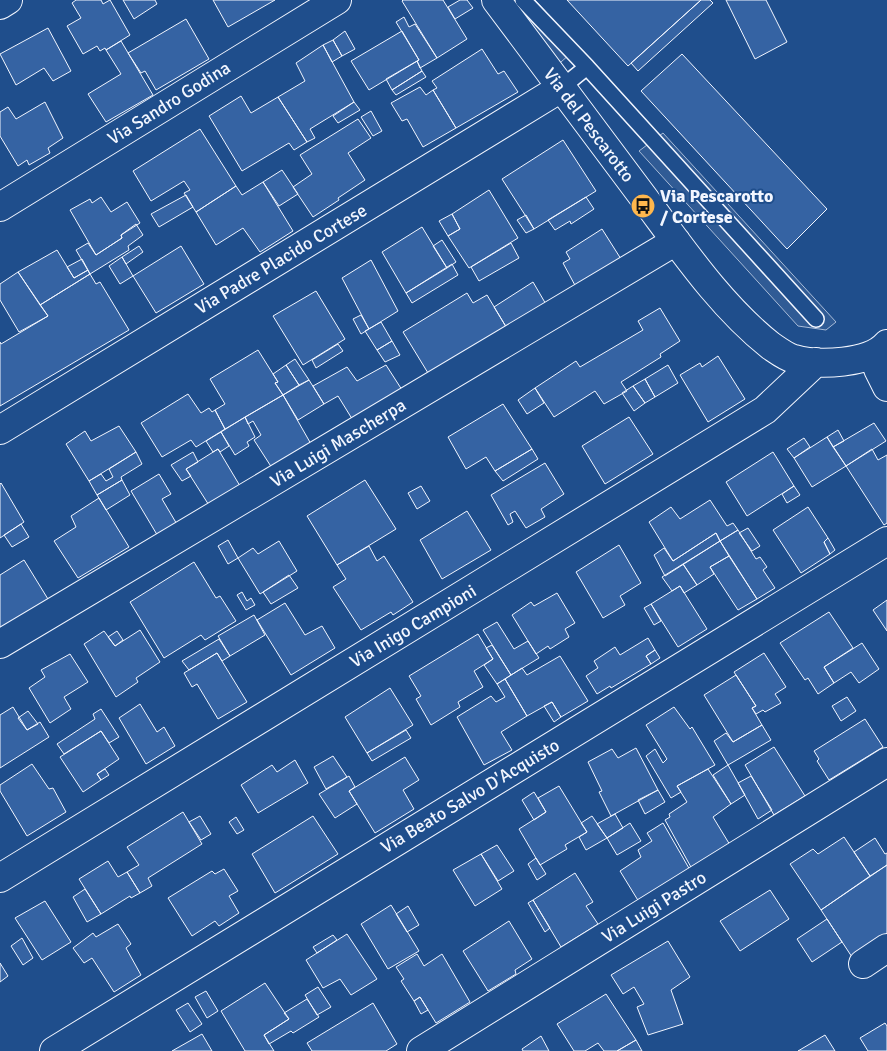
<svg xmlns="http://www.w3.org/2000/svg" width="887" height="1051" viewBox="0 0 887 1051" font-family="Signika,sans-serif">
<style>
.built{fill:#305b95;stroke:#a8bbd7}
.building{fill:#3563a3;stroke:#f2f6ff}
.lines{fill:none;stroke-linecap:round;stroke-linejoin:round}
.service-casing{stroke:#f2f6ff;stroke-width:18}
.minor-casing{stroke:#f2f6ff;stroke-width:30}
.service{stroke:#1f4e8c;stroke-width:15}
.minor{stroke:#1f4e8c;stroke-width:28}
.labels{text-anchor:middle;stroke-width:4;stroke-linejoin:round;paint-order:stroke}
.street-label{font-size:18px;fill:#f2f6ff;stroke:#1f4e8c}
.poi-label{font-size:18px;font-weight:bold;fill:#f2f6ff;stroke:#1f4e8c;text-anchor:start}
</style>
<rect width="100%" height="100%" fill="#1f4e8c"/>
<path class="built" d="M 502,0 L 535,0 L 578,47 L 553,69 Z
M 663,133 L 836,322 L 826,330 L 798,326 L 639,151 Z"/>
<path class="building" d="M 76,0 L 101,0 L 103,4 L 110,0 L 130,35 L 106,50 L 105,48 L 100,51 L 97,46 L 83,54 L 67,26 L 81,18 L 72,3 Z
M 123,0 L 155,0 L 157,4 L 134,19 Z
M 213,0 L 275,0 L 228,27 Z
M 403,0 L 443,0 L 467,39 L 437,58 L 402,1 Z
M 460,0 L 467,0 L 473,8 L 455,19 L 448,7 Z
M 567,0 L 701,0 L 628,66 Z
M 701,0 L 710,0 L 713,3 L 638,71 L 631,63 Z
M 726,0 L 766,0 L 787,42 L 755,59 Z
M 404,17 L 409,27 L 415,24 L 437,58 L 420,68 L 417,61 L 419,60 L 396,22 Z
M 186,19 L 209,59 L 156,90 L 145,71 L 141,73 L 128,53 Z
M 48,28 L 71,71 L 53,81 L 44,68 L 16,85 L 0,54 Z
M 345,31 L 355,49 L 342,56 L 333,40 Z
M 402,31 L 419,60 L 369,90 L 351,61 Z
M 333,40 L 342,56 L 332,62 L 323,45 Z
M 121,41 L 153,95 L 106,122 L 88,94 L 121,74 L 106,50 Z
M 323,45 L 354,102 L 310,129 L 315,138 L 307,142 L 278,97 L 305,81 L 296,63 Z
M 482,49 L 498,74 L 504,71 L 518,92 L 456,128 L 433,90 L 437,88 L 432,81 Z
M 682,54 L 827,209 L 787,249 L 641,91 Z
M 417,61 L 422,71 L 392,90 L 386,79 Z
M 422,71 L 426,77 L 396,95 L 392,90 Z
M 420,87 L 426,95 L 433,90 L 456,128 L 423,147 L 407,119 L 402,121 L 391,103 Z
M 241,96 L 251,113 L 278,97 L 307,142 L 294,150 L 289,143 L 242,171 L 209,116 Z
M 45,102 L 63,138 L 48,148 L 50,153 L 29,165 L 27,160 L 18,166 L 0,136 L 0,112 L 8,107 L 16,119 Z
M 354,102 L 360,110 L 338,123 L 333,116 Z
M 371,111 L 382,131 L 373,136 L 361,117 Z
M 358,119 L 371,138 L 348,153 L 365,180 L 338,198 L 339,200 L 313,217 L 293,187 L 312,174 L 300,155 Z
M 200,129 L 236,186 L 196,212 L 184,193 L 190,190 L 184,181 L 151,201 L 133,171 Z
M 563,140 L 596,191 L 534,229 L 502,179 Z
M 282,170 L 298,194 L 279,206 L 263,182 Z
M 263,182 L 293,231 L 260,252 L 243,228 L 216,245 L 196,212 L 236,186 L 242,195 Z
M 489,190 L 518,238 L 469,268 L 448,236 L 460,229 L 452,214 Z
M 186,195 L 193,207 L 159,227 L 151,214 Z
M 101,197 L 111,212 L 127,202 L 140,223 L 121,235 L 122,238 L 96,255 L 70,210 L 90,199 L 92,203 Z
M 586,197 L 594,209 L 571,224 L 570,221 L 555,230 L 548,220 Z
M 452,214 L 460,229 L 448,236 L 439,221 Z
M 526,215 L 534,229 L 526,233 L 517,220 Z
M 136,224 L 143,235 L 128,246 L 129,250 L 90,274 L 76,250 L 88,243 L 96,255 L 122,238 L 121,235 Z
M 422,227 L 447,268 L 406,293 L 382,252 Z
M 602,229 L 621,259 L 577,289 L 563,263 L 570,259 L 566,252 Z
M 442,240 L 456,262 L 447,268 L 433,246 Z
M 511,243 L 519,258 L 479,281 L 471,267 Z
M 139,246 L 143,252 L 126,264 L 122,257 Z
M 181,246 L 204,284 L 156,313 L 133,276 Z
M 57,250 L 74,278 L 88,270 L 90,274 L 40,305 L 18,272 Z
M 122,257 L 133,276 L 120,284 L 109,266 Z
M 82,259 L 88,270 L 74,278 L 67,267 Z
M 371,260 L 398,311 L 369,329 L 342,278 Z
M 452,264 L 458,275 L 412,303 L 406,293 Z
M 18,272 L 48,316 L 19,332 L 0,300 L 0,284 Z
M 90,274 L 96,284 L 100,282 L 129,330 L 0,406 L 0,342 L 1,344 L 48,316 L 40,305 Z
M 533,282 L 547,306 L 508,330 L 494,307 Z
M 316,291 L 345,339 L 303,365 L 273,316 Z
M 467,293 L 473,303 L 487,295 L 508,330 L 428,373 L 403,332 Z
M 660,308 L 680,341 L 660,354 L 661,357 L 621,382 L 627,391 L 604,404 L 595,391 L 554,417 L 535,388 L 576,361 L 580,367 L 643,330 L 638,321 Z
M 361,315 L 369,329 L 361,334 L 353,319 Z
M 381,322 L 392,341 L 377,350 L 365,331 Z
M 392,341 L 400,355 L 385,362 L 377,350 Z
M 338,344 L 343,351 L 316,368 L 312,360 Z
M 258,350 L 278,382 L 275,383 L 283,395 L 225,429 L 215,410 L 225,404 L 210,379 Z
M 718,356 L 745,399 L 708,422 L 680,375 L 700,363 L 702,367 Z
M 295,359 L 309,380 L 299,385 L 286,365 Z
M 286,365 L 299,385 L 283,395 L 275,383 L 278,382 L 273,374 Z
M 386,365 L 404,393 L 354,422 L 338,396 L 324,404 L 313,386 L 347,367 L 357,381 Z
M 668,365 L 678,383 L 655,397 L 645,379 Z
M 645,379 L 655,397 L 645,403 L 633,386 Z
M 309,380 L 324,404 L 298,420 L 283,395 Z
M 633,386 L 645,403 L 634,411 L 622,393 Z
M 535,388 L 544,403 L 527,414 L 518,400 Z
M 188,394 L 201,413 L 209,408 L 212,412 L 215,410 L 225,429 L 196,447 L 191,440 L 162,457 L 141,423 Z
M 283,395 L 311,444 L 272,468 L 254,440 L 261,435 L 253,421 L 248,424 L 245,417 Z
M 503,404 L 532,449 L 495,471 L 486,457 L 466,469 L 448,437 Z
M 245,417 L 255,437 L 247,442 L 249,446 L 235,455 L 221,432 Z
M 629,417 L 653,454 L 605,484 L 582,446 Z
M 874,423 L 886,441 L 846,466 L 833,447 Z
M 119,426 L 136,452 L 89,481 L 66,444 L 85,431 L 91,441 Z
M 838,430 L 844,441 L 833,447 L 827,437 Z
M 221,432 L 229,446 L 220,452 L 218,449 L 213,452 L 206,441 Z
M 827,437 L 846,466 L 812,487 L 794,458 Z
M 804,438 L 810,447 L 794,458 L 787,449 Z
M 218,449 L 243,491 L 212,510 L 186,469 Z
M 532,449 L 538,459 L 503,481 L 495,471 Z
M 872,449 L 878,460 L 887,455 L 887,523 L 884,525 L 846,466 Z
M 136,452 L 142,464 L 121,477 L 122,480 L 97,495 L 89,481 L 101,474 L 106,481 L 113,477 L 109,469 Z
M 193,452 L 198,462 L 186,469 L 191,476 L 182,481 L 171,465 Z
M 773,452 L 794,486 L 747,516 L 726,482 Z
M 545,463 L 564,494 L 541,509 L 545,517 L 526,528 L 515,511 L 510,514 L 513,522 L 508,525 L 491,495 Z
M 159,474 L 171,494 L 162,499 L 178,526 L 159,538 L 131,491 Z
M 122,480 L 130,495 L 106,510 L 97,495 Z
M 365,480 L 396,529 L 337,565 L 307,516 Z
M 1,483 L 24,522 L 0,538 L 0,484 Z
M 421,486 L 430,501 L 417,509 L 408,493 Z
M 794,486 L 800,495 L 787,503 L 782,494 Z
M 99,498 L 129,547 L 78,578 L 54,541 L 76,527 L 71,516 Z
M 710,500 L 727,526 L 733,523 L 738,530 L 720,541 L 716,533 L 673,561 L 649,522 L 671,507 L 680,519 Z
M 808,507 L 828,538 L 824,542 L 830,554 L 801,573 L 773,530 Z
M 467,511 L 491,550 L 442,579 L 420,540 Z
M 21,524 L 29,537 L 12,547 L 4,535 Z
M 748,528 L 760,546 L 752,551 L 739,533 Z
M 738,530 L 756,559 L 760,557 L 767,567 L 763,570 L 775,588 L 757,599 L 720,541 Z
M 716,533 L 720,541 L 665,576 L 654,555 L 664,548 L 673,561 Z
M 828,538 L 835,550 L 830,554 L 824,542 Z
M 228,540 L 238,558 L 228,564 L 218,546 Z
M 279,541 L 297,571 L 260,594 L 238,558 L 253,548 L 258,554 Z
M 720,541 L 729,556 L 710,567 L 714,574 L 697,585 L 683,564 Z
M 619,545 L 641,583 L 620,596 L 625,605 L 603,618 L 576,572 Z
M 369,546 L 377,561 L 384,556 L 413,602 L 393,615 L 391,612 L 361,630 L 333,587 L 346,579 L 337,565 Z
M 729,556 L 757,599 L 738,610 L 710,567 Z
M 24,560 L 51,604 L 0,635 L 0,575 Z
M 194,562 L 216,598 L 220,596 L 236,621 L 205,640 L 201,635 L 164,658 L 130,602 Z
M 683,564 L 697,585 L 684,593 L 680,586 L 672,591 L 662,577 Z
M 289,575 L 298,588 L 271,604 L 263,592 Z
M 680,586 L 707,629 L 678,647 L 651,604 Z
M 242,592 L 247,601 L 251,598 L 255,605 L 246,610 L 237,595 Z
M 557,593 L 575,623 L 565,629 L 569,637 L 550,649 L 548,646 L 536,654 L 512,615 L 531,602 L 534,606 Z
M 887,600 L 887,631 L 873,610 Z
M 285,603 L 305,635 L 322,626 L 335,648 L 291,675 L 257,620 Z
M 651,604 L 661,621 L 654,625 L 644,608 Z
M 829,612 L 853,648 L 824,667 L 834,683 L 818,694 L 808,678 L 805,680 L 780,643 Z
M 254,615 L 265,635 L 230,656 L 218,636 Z
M 497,622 L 514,649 L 528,641 L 539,658 L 511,675 L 483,630 Z
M 140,630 L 160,662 L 136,678 L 138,682 L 116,697 L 84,644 L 104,631 L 115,646 Z
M 117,631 L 123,640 L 115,646 L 108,637 Z
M 478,634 L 493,659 L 474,671 L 483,687 L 458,702 L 460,707 L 431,725 L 416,699 L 421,696 L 409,676 Z
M 648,638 L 655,650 L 646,656 L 651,664 L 611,688 L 610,686 L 597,694 L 586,676 L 598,668 L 594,661 L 615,647 L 620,655 Z
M 219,639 L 230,656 L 222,661 L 217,653 L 189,670 L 182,661 Z
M 862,643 L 879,669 L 859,683 L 851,672 L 834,683 L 824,667 Z
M 492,645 L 511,675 L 497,684 L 484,665 L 493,659 L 486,648 Z
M 655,650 L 660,658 L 651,664 L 646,656 Z
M 217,653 L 247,702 L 218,719 L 197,684 L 192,687 L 184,673 Z
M 764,653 L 786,687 L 775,694 L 781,703 L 765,712 L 763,710 L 756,714 L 752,708 L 756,706 L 734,672 Z
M 70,654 L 88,682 L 64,697 L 71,709 L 50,723 L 29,688 L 45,677 L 41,670 Z
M 560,656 L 588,701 L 561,717 L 552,702 L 527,716 L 505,679 L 522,668 L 527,675 Z
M 736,675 L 756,706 L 752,708 L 762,725 L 733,742 L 704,695 Z
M 505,679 L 527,716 L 501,732 L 512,750 L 484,765 L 457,717 L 491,696 L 496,702 L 505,697 L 497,684 Z
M 390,688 L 413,725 L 367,753 L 345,717 Z
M 847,697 L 856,711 L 841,721 L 832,706 Z
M 552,702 L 561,717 L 554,722 L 544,706 Z
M 140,704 L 157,732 L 164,727 L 175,746 L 146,764 L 119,718 Z
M 13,707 L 27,730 L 40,722 L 49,737 L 0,768 L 0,715 Z
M 674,707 L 690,729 L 692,727 L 715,765 L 677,786 L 681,792 L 671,798 L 646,756 L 655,749 L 663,763 L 667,759 L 646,725 Z
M 101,709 L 119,737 L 109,743 L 101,731 L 64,754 L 57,744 L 95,719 L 93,714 Z
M 28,711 L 38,724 L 27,730 L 18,718 Z
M 865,719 L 883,747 L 829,780 L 817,761 L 819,759 L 814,751 Z
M 762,725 L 771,740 L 728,765 L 714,741 L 726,733 L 733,742 Z
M 406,730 L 411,738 L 372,761 L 367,753 Z
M 101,731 L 119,759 L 97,774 L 101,780 L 83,792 L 60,757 Z
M 774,747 L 805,796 L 774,815 L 745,765 Z
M 636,748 L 658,790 L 611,816 L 599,792 L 602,791 L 588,762 L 612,749 L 618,758 Z
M 333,756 L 347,777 L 326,789 L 314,767 Z
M 405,757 L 419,780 L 403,790 L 414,809 L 375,833 L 349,791 Z
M 295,760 L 308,783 L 258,813 L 241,785 L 272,765 L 277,772 Z
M 32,764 L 49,789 L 53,788 L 66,812 L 27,836 L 0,791 L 0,785 Z
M 728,765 L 745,795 L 731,804 L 713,775 Z
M 105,769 L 109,775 L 101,780 L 97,774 Z
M 708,769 L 731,804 L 713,817 L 730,845 L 692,869 L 665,820 L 670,817 L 669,814 L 687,802 L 677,786 Z
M 349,776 L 355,787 L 349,791 L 357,804 L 335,818 L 319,794 Z
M 751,776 L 772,810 L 758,819 L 738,783 Z
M 559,786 L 587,832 L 565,845 L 567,849 L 540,865 L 519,829 L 546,812 L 538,798 Z
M 658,790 L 665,802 L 645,814 L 638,800 Z
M 534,792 L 546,812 L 534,820 L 522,800 Z
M 183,812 L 202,844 L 148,878 L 152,886 L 140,893 L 127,872 L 139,865 L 127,847 Z
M 615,814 L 623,828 L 607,838 L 597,824 Z
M 200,816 L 211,834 L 201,840 L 189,822 Z
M 313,816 L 338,854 L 275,893 L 252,854 Z
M 592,816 L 607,838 L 586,850 L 579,837 L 587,832 L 581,823 Z
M 236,817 L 244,830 L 237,834 L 229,822 Z
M 630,823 L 641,841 L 617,855 L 607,838 Z
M 663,823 L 690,870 L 639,902 L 620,871 L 641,857 L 638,850 L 652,841 L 647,833 Z
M 844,837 L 870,876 L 821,910 L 790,864 L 813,849 L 818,854 Z
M 875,838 L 885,854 L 887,853 L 887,865 L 870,876 L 854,852 Z
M 497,845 L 514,871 L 498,881 L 481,854 Z
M 481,854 L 502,889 L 475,906 L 453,870 Z
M 536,858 L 546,874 L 537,880 L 528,864 Z
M 108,861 L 118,877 L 127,872 L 140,893 L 131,898 L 130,896 L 101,914 L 79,879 Z
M 887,865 L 887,935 L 852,957 L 821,910 Z
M 224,869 L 238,891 L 229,896 L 239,913 L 219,926 L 215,921 L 192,936 L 168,898 L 212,871 L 215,874 Z
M 575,873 L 593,902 L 586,906 L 598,924 L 561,947 L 533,900 Z
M 85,889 L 101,914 L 87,922 L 73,897 Z
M 770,890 L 789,919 L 740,951 L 720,921 Z
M 533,900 L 550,928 L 545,932 L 528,903 Z
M 45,901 L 71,942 L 42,960 L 15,918 Z
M 391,905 L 419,951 L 388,969 L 361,924 Z
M 408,906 L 419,925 L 407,932 L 396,914 Z
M 827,919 L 842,942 L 812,962 L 797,939 Z
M 509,921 L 532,959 L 515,970 L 516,974 L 488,991 L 463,951 Z
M 118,924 L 131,944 L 126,948 L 141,975 L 114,992 L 92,958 L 84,963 L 73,948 L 93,933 L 96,937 Z
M 347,934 L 377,979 L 351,995 L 340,979 L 323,988 L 306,960 Z
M 333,935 L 337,940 L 317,953 L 313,947 Z
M 22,938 L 33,958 L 23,965 L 11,946 Z
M 668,941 L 690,977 L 671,990 L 683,1024 L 648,1035 L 637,1007 L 644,1004 L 634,987 L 623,994 L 611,975 Z
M 417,954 L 424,966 L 442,954 L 470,1002 L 436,1023 L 420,997 L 414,1001 L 401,981 L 404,979 L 396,967 Z
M 0,963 L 8,976 L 0,982 Z
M 265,983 L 289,1019 L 264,1035 L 274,1051 L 245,1051 L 221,1011 Z
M 318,987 L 331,1007 L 317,1015 L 305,995 Z
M 206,991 L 218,1011 L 207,1018 L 195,997 Z
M 606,994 L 636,1040 L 617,1051 L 604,1051 L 598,1043 L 585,1051 L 574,1051 L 557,1024 Z
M 420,997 L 428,1010 L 421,1014 L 414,1001 Z
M 307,999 L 319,1017 L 293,1033 L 291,1031 L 269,1044 L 264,1035 L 289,1019 L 284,1013 Z
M 188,1003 L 202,1024 L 190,1032 L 176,1010 Z
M 373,1003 L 397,1044 L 386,1051 L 312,1051 L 307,1043 Z
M 885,1023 L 887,1026 L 887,1051 L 868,1051 L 860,1038 Z
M 202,1034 L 212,1051 L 172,1051 Z
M 825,1035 L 835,1051 L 798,1051 Z
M 541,1036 L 549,1051 L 523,1051 L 522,1049 Z
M 636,1040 L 642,1051 L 617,1051 Z"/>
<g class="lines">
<defs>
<path id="service" d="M 523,0 L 587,67 L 816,319
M 561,88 L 587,67"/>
<path id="minor" d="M 496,0 C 544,65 593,129 641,194 C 680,246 719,305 771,346 C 777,350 786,357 794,359 C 818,366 870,364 887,344
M 0,5 L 8,0
M 0,207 L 337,0
M 882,350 L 878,369 L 887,387
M 0,430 L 561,88
M 0,644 L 676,241
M 0,878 L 765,410 L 816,362
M 863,964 L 887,948
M 54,1051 L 887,541
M 421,1051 L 887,762"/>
</defs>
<use href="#service" class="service-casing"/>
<use href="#minor" class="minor-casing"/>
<use href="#service" class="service"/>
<use href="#minor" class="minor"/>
</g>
<defs>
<symbol id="bus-disc" viewBox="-11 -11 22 22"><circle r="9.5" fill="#ffb74d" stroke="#1f4e8c"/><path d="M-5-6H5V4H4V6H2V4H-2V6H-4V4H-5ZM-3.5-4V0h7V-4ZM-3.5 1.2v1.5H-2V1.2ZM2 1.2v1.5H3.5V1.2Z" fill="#111"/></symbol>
</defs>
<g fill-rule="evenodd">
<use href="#bus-disc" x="629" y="192" width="28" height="28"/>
</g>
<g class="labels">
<g class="street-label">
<text transform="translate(169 103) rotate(-32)" y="6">Via Sandro Godina</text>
<text transform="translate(589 125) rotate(53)" y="6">Via del Pescarotto</text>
<text transform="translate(281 259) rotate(-31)" y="6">Via Padre Placido Cortese</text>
<text transform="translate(338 443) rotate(-31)" y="6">Via Luigi Mascherpa</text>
<text transform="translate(413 626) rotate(-31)" y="6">Via Inigo Campioni</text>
<text transform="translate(470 796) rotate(-31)" y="6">Via Beato Salvo D'Acquisto</text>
<text transform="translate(654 907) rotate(-32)" y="6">Via Luigi Pastro</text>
</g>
<g class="poi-label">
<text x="660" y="202">Via Pescarotto<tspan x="660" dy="21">/ Cortese</tspan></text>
</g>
</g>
</svg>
